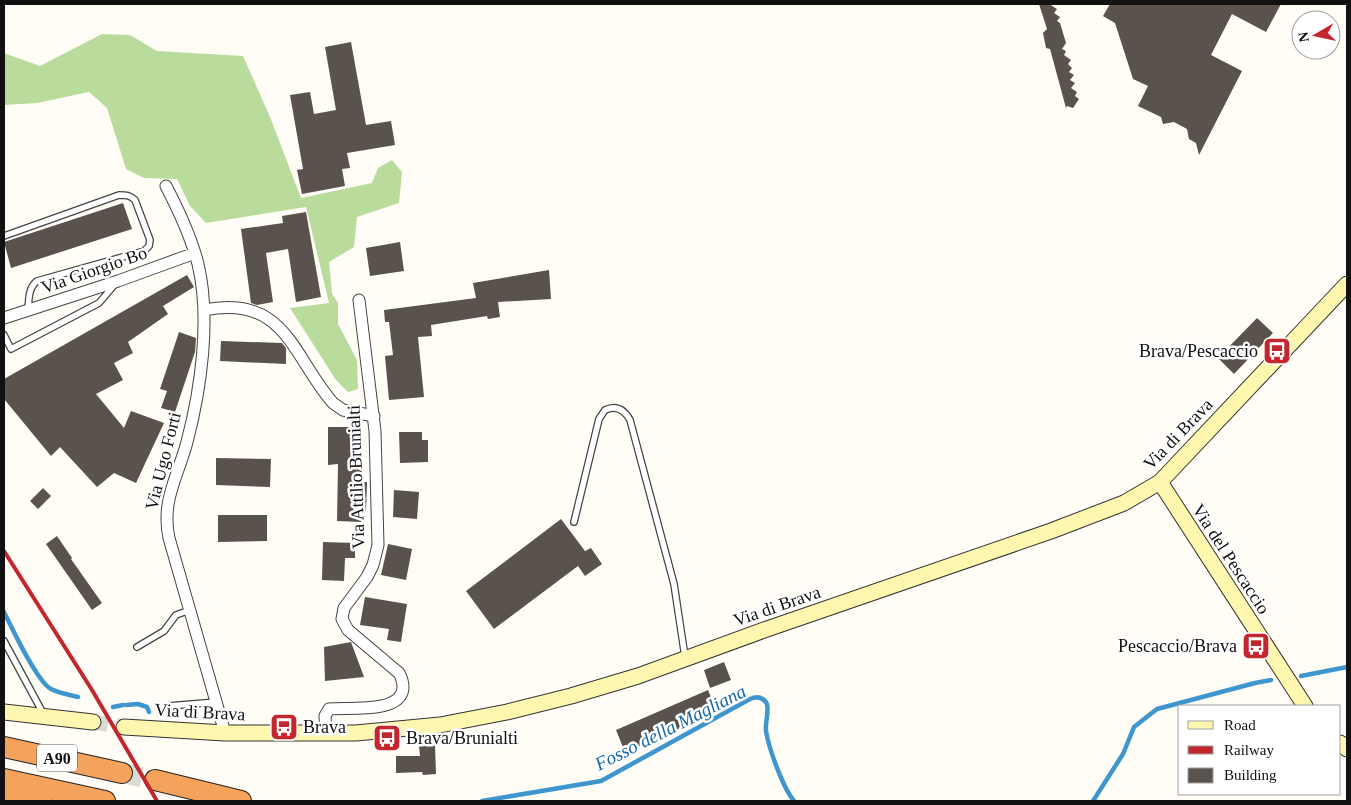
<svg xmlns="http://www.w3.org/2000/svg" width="1351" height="805" viewBox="0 0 1351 805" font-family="'Times New Roman',serif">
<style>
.forest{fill:#b9dc9c}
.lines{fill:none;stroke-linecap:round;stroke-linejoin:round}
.stream{stroke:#3f96cf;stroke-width:4.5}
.building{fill:#5a524d}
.secondary-tunnel{stroke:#dbdad3;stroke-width:15;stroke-dasharray:15 8;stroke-linecap:butt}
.highway-tunnel{stroke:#dbdad3;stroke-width:20;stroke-dasharray:20 10;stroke-linecap:butt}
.lane-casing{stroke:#444;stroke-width:8}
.street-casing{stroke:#444;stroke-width:13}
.secondary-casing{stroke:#333;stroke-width:17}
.highway-casing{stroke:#222;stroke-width:22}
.lane{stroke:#fff;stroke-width:5.5}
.street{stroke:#fff;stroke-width:11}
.secondary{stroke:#fff6b0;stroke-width:15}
.highway{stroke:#f5a25d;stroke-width:20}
.rail{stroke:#c4262e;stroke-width:4}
.labels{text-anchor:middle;stroke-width:5;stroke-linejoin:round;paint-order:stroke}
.shield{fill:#fff;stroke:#585858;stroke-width:1}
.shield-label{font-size:16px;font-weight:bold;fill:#111}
.street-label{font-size:18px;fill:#111;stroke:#fff}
.poi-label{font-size:18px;fill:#111;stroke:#fff;text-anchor:end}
.water-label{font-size:19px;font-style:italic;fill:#1768a6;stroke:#fff}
</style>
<rect width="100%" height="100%" fill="#fffdf5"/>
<path class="forest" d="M 102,34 L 130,35 L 157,51 L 243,56 L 270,117 L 301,198 L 372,183 L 378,168 L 392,160 L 402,172 L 399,203 L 357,217 L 354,247 L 329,262 L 332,294 L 338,303 L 338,324 L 357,360 L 358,389 L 348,392 L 336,380 L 290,308 L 329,303 L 306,207 L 206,223 L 190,206 L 177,179 L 144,178 L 126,169 L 107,108 L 89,92 L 37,103 L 4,105 L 4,53 L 40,66 Z"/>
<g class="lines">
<path class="stream" d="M 4,612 C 12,628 37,682 51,689 C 59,693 70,695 78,697
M 1301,676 L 1347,667
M 126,705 L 138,704 L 147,707 L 149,712
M 113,707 L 123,705
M 482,801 L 601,781 L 750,699 C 757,696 763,697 767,704 C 769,713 765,722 766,731 C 769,749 783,788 794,801
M 1093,801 L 1123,754 L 1134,727 L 1157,709 L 1255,683 L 1271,680"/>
</g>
<path class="building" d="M 1039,4 L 1049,4 L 1057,9 L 1054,13 L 1060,17 L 1057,21 L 1060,23 L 1066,43 L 1062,49 L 1066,51 L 1064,55 L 1071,60 L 1068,64 L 1072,68 L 1069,72 L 1074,75 L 1070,80 L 1075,83 L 1071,88 L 1077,92 L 1075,96 L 1079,99 L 1073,108 L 1067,106 L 1066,108 L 1050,49 L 1046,48 L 1043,33 L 1047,29 Z
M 1110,4 L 1281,4 L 1266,32 L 1232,14 L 1211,55 L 1242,71 L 1199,155 L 1196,143 L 1189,139 L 1187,129 L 1174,122 L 1163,124 L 1161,117 L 1138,106 L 1148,86 L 1133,79 L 1115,23 L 1103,16 Z
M 351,42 L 366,125 L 391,121 L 395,145 L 347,153 L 350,168 L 342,169 L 345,186 L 302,194 L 297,170 L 303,169 L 290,95 L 310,92 L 314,114 L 336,110 L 325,47 Z
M 123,203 L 132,229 L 11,268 L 4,242 Z
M 306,212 L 321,297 L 296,302 L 288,249 L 266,253 L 273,302 L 257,305 L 251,303 L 241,229 L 283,223 L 282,216 Z
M 400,242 L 404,271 L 370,276 L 366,248 Z
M 549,270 L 551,299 L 498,302 L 500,317 L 488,319 L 487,316 L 431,325 L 432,336 L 418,337 L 424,397 L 389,400 L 385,356 L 393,355 L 389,322 L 385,322 L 384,310 L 476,298 L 473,283 Z
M 187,275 L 194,287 L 163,306 L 168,314 L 128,342 L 133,353 L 114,363 L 123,380 L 96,394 L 124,428 L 131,411 L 164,423 L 136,483 L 114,473 L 97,487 L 60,447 L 51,456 L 4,399 L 4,379 Z
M 1257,318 L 1273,333 L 1234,374 L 1218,358 Z
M 179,332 L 196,338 L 195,352 L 175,412 L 161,408 L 167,391 L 160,389 Z
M 221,341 L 282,343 L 286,348 L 286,364 L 220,361 Z
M 328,427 L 361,427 L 362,482 L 367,482 L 366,511 L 361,511 L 361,522 L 337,521 L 338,464 L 328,465 Z
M 399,432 L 422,432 L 422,440 L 428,440 L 428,462 L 400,463 Z
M 216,458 L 271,459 L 270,487 L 216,485 Z
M 43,488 L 51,496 L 38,509 L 30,501 Z
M 394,490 L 419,492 L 417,519 L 393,517 Z
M 218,515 L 267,515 L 267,541 L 218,542 Z
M 561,519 L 585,551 L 591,548 L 602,564 L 585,576 L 578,566 L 494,629 L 466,591 Z
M 57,536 L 72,558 L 71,559 L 102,603 L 92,610 L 46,544 Z
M 323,542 L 355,543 L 355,558 L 345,558 L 344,581 L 322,580 Z
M 388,544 L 412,549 L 406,580 L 381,575 Z
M 365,597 L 407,604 L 401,642 L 387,640 L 389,629 L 360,625 Z
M 351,642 L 364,677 L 325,681 L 324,647 Z
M 724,662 L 731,680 L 710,688 L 704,670 Z
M 708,690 L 717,712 L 625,752 L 616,730 Z
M 435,745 L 436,774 L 423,775 L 422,772 L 396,773 L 396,756 L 420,756 L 419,746 Z"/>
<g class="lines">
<path class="secondary-tunnel" d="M 93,722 L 124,727"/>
<path class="highway-tunnel" d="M 122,773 L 155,780"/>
<defs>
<path id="lane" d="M 4,236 L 119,195 C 126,195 130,195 135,200 L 150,240 L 149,246 L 144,251 L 37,281 C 28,288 29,300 28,310
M 4,335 L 11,349 L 99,303 L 116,283
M 574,522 L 599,419 L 605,410 C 616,405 624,409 630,420 L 674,584 L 685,657
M 4,641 L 44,715
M 137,647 L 164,631 L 176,615 L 190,610
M 168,706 L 217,702"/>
<path id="street" d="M 166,186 C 179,211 191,236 198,264 C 211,318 201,389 187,442 C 178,476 161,501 169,538 L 225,733
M 204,310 C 286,294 292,356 333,403 L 343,410 L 374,416
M 4,318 L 118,281 L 195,253
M 326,734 L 325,716 L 329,709 C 348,707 401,714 403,688 C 403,682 402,678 399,673 L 348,630 L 342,619 L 344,608 L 367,577 L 373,565 L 378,545 L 375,431 L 359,300"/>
<path id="secondary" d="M 1160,482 L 1305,706
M 4,712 L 93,722
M 124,727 L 225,733 L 356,733 L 440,725 L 507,712 L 571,696 L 638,676 L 767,629 L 1051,531 L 1124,503 L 1160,482 L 1347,284
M 1340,743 L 1347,749"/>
<path id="highway" d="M 4,747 L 122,773
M 4,779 L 105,801
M 155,780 L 241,801
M 4,795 L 42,798"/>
</defs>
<use href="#lane" class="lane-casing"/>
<use href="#street" class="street-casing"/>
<use href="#secondary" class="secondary-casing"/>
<use href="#highway" class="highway-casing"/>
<use href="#lane" class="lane"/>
<use href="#street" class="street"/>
<use href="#secondary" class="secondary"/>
<use href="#highway" class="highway"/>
<path class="rail" d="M 4,551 L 92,690 L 157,801"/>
</g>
<defs>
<symbol id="bus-square" viewBox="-11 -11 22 22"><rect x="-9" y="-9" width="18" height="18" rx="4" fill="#c4262e" stroke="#fff"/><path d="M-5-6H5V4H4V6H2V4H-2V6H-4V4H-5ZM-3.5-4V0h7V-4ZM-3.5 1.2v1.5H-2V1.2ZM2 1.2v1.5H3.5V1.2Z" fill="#fff"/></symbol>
</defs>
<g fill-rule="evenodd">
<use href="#bus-square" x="1261" y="335" width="32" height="32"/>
<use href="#bus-square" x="1240" y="630" width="32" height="32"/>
<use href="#bus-square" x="268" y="711" width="32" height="32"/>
<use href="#bus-square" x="371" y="722" width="32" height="32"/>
</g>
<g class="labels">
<rect class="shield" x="37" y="744.5" width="40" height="27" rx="4"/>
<g class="shield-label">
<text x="57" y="764">A90</text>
</g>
<g class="street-label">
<text transform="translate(94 270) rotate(-19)" y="6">Via Giorgio Bo</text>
<text transform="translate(1178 434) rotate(-46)" y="6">Via di Brava</text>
<text transform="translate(163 461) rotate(-76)" y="6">Via Ugo Forti</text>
<text transform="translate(356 477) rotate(-92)" y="6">Via Attilio Brunialti</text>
<text transform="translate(1231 559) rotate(57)" y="6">Via del Pescaccio</text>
<text transform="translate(777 606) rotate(-19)" y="6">Via di Brava</text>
<text transform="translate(200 712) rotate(3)" y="6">Via di Brava</text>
</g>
<g class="poi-label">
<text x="1258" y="357">Brava/Pescaccio</text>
<text x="1237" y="652">Pescaccio/Brava</text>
<text x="303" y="733" text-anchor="start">Brava</text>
<text x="406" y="744" text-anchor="start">Brava/Brunialti</text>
</g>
<g class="water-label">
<text transform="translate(670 727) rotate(-27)" y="7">Fosso della Magliana</text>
</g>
</g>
<rect width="1351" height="805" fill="none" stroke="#111111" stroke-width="10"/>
<rect x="1178" y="705" width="162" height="90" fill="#ffffff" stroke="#a0a0a0"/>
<rect x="1188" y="721" width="25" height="8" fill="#fff6b0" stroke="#a0a0a0"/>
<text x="1224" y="730" font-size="15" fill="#111111">Road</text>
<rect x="1188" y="746" width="25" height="8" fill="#c4262e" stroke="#a0a0a0"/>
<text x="1224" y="755" font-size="15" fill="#111111">Railway</text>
<rect x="1188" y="768" width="25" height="15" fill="#5a524d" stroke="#a0a0a0"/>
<text x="1224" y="780" font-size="15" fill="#111111">Building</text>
<g transform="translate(1316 35) rotate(261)"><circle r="24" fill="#ffffff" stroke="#a0a0a0"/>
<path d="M0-4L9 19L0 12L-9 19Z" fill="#c4262e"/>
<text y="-8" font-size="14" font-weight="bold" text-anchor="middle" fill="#111111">N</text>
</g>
</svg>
